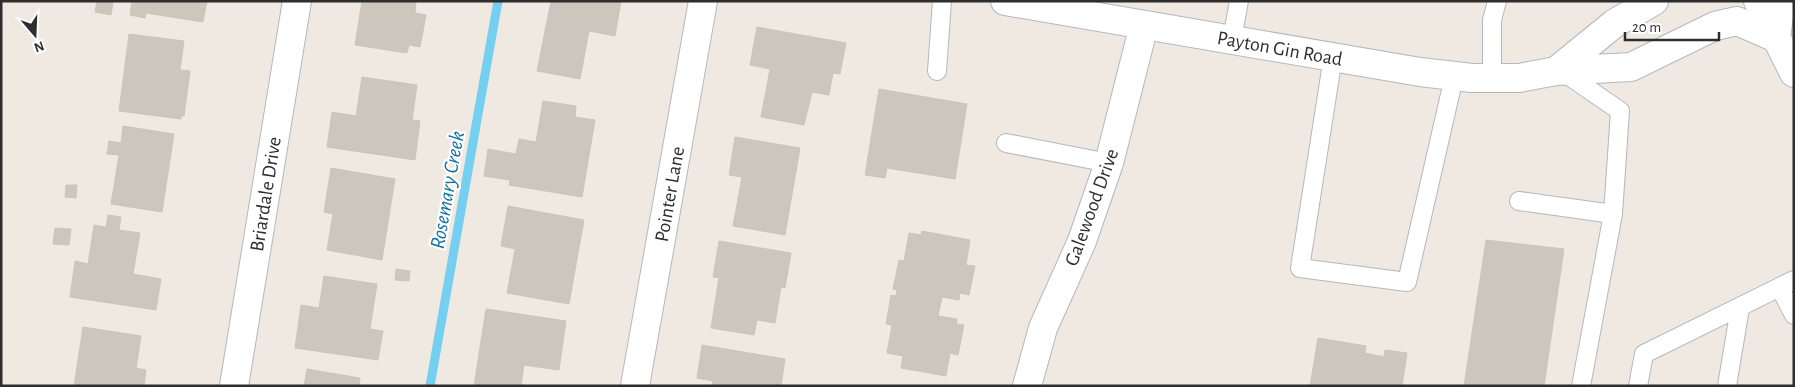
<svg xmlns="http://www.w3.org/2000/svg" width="1795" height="387" viewBox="0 0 1795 387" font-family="'Alegreya Sans',sans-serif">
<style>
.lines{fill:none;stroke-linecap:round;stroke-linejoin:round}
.stream{stroke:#75cff0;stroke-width:9}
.building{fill:#cbc7bf;stroke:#cbc5ba}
.lane-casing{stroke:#b4b7c1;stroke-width:20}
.street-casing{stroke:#b4b7c1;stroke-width:30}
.secondary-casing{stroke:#b4b7c1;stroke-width:30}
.lane{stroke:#fff;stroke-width:18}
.street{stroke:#fff;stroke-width:28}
.secondary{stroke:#fff;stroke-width:28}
.labels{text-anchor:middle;stroke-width:4.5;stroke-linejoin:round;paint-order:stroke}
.street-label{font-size:20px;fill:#2e2e2e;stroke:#fff}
.water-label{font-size:21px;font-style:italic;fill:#0d6fa3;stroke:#fff}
</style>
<rect width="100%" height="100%" fill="#efe9e1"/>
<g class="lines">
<path class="stream" d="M 430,386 L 498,1"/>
</g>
<path class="building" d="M 97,1 L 113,2 L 111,15 L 95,12 Z
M 132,1 L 207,1 L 203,22 L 146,13 L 145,18 L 130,15 Z
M 362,1 L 416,1 L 415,13 L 426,15 L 420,47 L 409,45 L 407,53 L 355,45 Z
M 551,1 L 621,1 L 615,36 L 589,31 L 580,79 L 537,71 Z
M 757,27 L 846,43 L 840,74 L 833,73 L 829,95 L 812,92 L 804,125 L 761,117 L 770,69 L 750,65 Z
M 129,34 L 184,41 L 180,70 L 190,71 L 184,116 L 181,116 L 181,119 L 119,111 Z
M 362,77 L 417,85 L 412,120 L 420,121 L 415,160 L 327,147 L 332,112 L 356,116 Z
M 879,89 L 967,104 L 955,179 L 887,168 L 885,178 L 865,175 Z
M 543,101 L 576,106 L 575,117 L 595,120 L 582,197 L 509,185 L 510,180 L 484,176 L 488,149 L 516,154 L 519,139 L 536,142 Z
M 123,126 L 174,134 L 162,212 L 111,204 L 119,155 L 107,154 L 109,141 L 121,143 Z
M 735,137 L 800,148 L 785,235 L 733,226 L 742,177 L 729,175 Z
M 331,168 L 395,179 L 382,260 L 327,250 L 333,214 L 324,212 Z
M 66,185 L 77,185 L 76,198 L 65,197 Z
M 508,206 L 584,220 L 569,304 L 507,293 L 515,249 L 501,246 Z
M 108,215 L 121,217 L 119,230 L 140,233 L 133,274 L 161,279 L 156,310 L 70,297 L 75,261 L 88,264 L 94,225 L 106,227 Z
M 55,228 L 71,229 L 69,245 L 53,244 Z
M 922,231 L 970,240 L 966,265 L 975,266 L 969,295 L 960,293 L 959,300 L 942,297 L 938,316 L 957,319 L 956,324 L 964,325 L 958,355 L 950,353 L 946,376 L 901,368 L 903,356 L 887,353 L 892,325 L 886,324 L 891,295 L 896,296 L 897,290 L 893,289 L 899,260 L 904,261 L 909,233 L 921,235 Z
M 1486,240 L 1564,249 L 1544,386 L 1464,386 Z
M 719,241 L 791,253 L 785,288 L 781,287 L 775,323 L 757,320 L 754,335 L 711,328 L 719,278 L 713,277 Z
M 396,269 L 410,271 L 409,281 L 395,280 Z
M 324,276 L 377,284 L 370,329 L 383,331 L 378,360 L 295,348 L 301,305 L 319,308 Z
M 486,309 L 566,321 L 559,370 L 524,365 L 521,386 L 474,386 Z
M 83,327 L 141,336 L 136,368 L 146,370 L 144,386 L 74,386 Z
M 1318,338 L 1366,346 L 1365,353 L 1384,357 L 1385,350 L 1407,353 L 1402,386 L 1310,386 Z
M 702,345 L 785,359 L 781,386 L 712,386 L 713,381 L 697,378 Z
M 307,369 L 360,378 L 359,386 L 304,386 Z"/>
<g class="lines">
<defs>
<path id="lane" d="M 1232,40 L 1239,1
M 1333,57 L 1300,268 L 1407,282 L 1454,77
M 937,71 L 942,1
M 1562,71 L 1620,111 L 1613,214 L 1581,386
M 1492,78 L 1492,20 L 1497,1
M 1006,143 L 1109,163
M 1519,201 L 1613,214
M 1780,288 L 1794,315
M 1638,386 L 1644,354 L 1794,280
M 1727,386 L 1740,308"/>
<path id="street" d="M 234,386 L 297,1
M 635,386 L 703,1
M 1027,386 L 1043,328 L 1082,241 L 1109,163 L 1144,25"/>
<path id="secondary" d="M 1005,1 L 1420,72 L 1472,78 L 1519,78 L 1556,71 L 1631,67 L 1715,26 L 1737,21 L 1776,38 L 1781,1
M 1758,1 L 1794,73
M 1556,71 L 1615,23 L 1654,1"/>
</defs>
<use href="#lane" class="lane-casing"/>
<use href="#street" class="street-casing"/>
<use href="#secondary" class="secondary-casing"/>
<use href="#lane" class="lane"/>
<use href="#street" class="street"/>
<use href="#secondary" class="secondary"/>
</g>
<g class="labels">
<g class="street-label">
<text transform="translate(1280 48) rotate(10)" y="7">Payton Gin Road</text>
<text transform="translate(265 194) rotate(-81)" y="7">Briardale Drive</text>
<text transform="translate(669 194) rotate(-80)" y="7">Pointer Lane</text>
<text transform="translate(1091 207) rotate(-70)" y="7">Galewood Drive</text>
</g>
<g class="water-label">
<text transform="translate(447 190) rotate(-80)" y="7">Rosemary Creek</text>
</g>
</g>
<rect width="1795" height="387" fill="none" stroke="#2e2e2e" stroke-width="5"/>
<g transform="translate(35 35) rotate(161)" stroke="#ffffff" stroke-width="4" paint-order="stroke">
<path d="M0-4L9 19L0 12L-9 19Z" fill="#2e2e2e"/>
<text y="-8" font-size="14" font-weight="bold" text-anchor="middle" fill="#2e2e2e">N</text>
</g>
<path d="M1625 32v8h94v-8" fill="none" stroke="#2e2e2e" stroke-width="2.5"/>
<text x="1632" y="32" font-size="15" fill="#2e2e2e" stroke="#ffffff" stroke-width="4" paint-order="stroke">20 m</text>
</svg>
